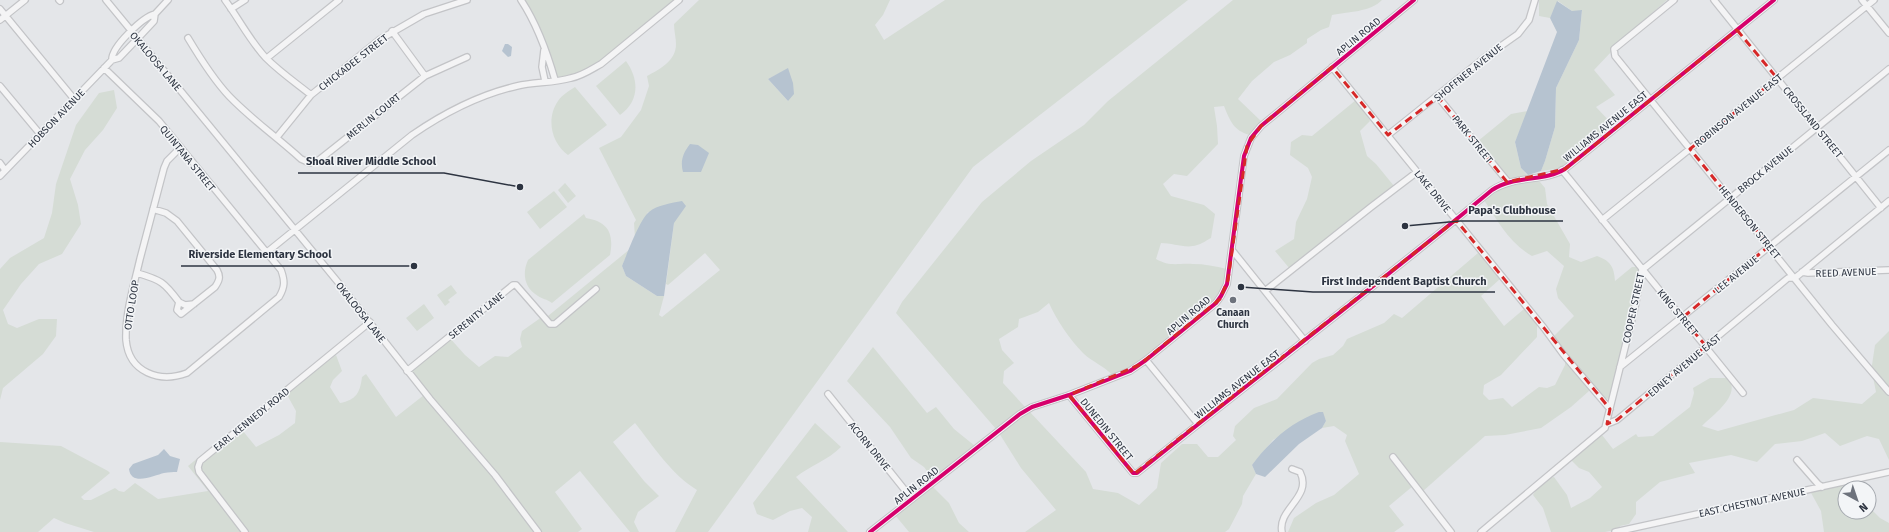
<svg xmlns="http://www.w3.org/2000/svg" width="1889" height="532" viewBox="0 0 1889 532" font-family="'Fira Sans',sans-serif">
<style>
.green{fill:#d5dcd5;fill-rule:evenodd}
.water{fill:#b6c3d0}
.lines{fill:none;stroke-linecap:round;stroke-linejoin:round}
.minor-casing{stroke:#c3c4c7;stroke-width:8}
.minor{stroke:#f4f4f5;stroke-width:5.5}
.cycleway-casing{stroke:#f3f5f7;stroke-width:6}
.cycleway{stroke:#d6006c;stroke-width:4}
.marked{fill:none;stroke:#d62828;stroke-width:3;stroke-dasharray:8 5;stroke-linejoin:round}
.poi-dot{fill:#6d727c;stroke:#f3f5f7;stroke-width:1.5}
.labels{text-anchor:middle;stroke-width:3;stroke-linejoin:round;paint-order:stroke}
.street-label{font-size:10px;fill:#2d3441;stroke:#f3f5f7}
.poi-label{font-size:10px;font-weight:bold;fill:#2d3441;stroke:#f3f5f7}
.leader{fill:none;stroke:#2d3441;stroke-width:1.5}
.callout-dot{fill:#2d3441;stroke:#f3f5f7;stroke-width:1.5}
.callout-label{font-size:11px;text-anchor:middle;font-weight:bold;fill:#2d3441;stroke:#f3f5f7;stroke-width:3;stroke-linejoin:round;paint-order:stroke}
</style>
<rect width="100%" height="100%" fill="#e4e6e9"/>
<path class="green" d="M 522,0 L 676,0 L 600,62 C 584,72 570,76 552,78 L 547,51 Z
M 699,0 L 890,0 L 883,15 L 875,25 L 884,40 L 945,0 L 1188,0 L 973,167 L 708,532 L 675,532 L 697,490 C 671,474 654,447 635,423 L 613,442 L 644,481 L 659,496 L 638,512 L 634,522 L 639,532 L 630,532 L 580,471 L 555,492 L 582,529 L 578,532 L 541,532 L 497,474 L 408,369 L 448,336 L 465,355 L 479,367 L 495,356 L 508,357 L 522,347 L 520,339 L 522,331 L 539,319 L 543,314 L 548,316 L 630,249 L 622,266 L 626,276 L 657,296 L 664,296 L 659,315 L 662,317 L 720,270 L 705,253 L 668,285 L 666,284 L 674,223 L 648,212 L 635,238 L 634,223 L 636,220 L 599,148 L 621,137 L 641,110 L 649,86 L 647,76 C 660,69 676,61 676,44 C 676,38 674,31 674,24 ZM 788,69 L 788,101 L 768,79 ZM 708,154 C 701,170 702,174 683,171 Z
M 1233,0 L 1382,0 C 1371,12 1347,12 1332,15 L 1329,27 L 1321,30 L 1307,39 L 1307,43 L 1290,55 L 1274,62 L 1252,81 L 1238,99 L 1262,122 L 1250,135 C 1234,131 1230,121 1224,106 L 1214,107 L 1217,126 L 1218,144 L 1187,176 L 1174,174 L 1163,184 L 1171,196 L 1204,205 L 1215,214 L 1211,238 C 1207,240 1202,244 1197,245 C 1186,249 1173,243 1161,243 L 1156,259 C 1170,267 1177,263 1193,264 C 1204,264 1215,266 1227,269 L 1223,289 L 1215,301 L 1158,348 L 1129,369 L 1113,376 C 1105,366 1092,362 1083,353 C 1070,340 1056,319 1049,303 L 1038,312 L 1019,319 L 1018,327 L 999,339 L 1002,350 L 1014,363 L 1004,371 L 1003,383 L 1026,408 L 996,429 L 896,313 L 902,302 L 982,202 L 1031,161 L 1084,125 L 1108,101 Z
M 1539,0 L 1667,0 L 1611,49 L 1611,52 L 1594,70 L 1615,95 L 1596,107 L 1614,126 L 1562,168 L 1541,171 L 1545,161 L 1555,127 L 1556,88 L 1579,40 L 1582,11 L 1572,11 L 1558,1 L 1550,18 L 1539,16 Z
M 626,61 C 639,79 640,101 620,115 L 596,86 Z
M 575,87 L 607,125 L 568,155 C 551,143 546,118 558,101 C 562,95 569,91 575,87 Z
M 114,90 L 117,108 L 103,130 L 85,150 L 70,179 L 78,205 L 81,224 L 62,254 L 39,264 L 21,284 L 3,310 L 8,324 L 17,328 L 39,319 L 57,319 L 56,336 L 43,354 L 3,388 L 0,400 L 0,269 L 10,258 L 44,238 L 52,213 L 56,184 L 76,125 L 99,93 Z
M 1356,100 L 1364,109 L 1370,121 L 1360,131 L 1367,156 L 1376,164 L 1394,186 L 1290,269 L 1275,251 L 1294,239 L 1296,222 L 1307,199 L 1312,177 L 1308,168 L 1290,155 L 1291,142 L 1302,135 L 1312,136 Z
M 1528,111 L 1515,142 L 1521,168 L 1528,176 L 1508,180 L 1478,141 L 1511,114 Z
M 1532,179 L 1540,182 L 1545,188 L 1547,204 L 1570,244 L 1569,257 L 1581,262 L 1597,256 C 1611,261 1614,267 1615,281 L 1632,267 L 1638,267 L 1640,270 L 1633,306 L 1609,399 L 1603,398 L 1553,337 L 1574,316 L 1558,298 L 1556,289 L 1564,266 L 1547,251 L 1532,256 C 1510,244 1497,220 1484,200 L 1507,185 Z
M 565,183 L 576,196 L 568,203 L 558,190 Z
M 554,191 L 567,207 L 540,229 L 527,212 Z
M 584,214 L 586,218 C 609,222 614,234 610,255 L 552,303 C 547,299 542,299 538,296 C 524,288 522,273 528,260 Z
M 1478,253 L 1500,279 L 1481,296 L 1504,326 L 1524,309 L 1537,324 L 1537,337 L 1501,375 L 1484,385 L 1483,394 L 1489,400 L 1503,398 L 1512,407 L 1539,387 L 1547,388 L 1555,385 L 1565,365 L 1565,359 L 1590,388 L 1589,391 L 1571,407 L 1541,428 L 1505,435 L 1485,436 L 1422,492 L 1393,454 L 1391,456 L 1413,486 L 1389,506 L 1404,525 L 1394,532 L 1288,532 L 1294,518 L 1316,503 L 1334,495 L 1359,474 L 1345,441 L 1347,435 L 1334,426 L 1322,428 L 1326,421 L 1322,412 L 1273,440 L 1252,465 L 1256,474 L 1243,496 L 1242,504 L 1229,529 L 1225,532 L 1025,532 L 1056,510 L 1021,468 L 999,433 L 1029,411 L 1086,472 L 1093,489 L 1118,493 L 1139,505 L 1157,488 L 1161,463 L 1182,444 L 1197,444 L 1208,457 L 1218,457 L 1236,440 L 1233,436 L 1235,426 L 1254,408 L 1277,399 L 1312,363 L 1319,359 L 1333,355 L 1343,346 L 1347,339 L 1384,323 L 1394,314 L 1402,318 Z
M 451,285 L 457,293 L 448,300 L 450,302 L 445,306 L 437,295 Z
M 424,304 L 434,318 L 417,331 L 406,318 Z
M 1889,331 L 1889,389 L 1872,370 L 1872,365 L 1875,345 Z
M 873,347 L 927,413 L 936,407 L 954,429 L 975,446 L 933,479 L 924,467 L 911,458 L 890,427 L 847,381 Z
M 336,355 L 342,371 L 333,380 L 330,387 L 340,403 C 356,400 360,393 362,377 L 366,374 L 396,417 L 424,395 L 494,476 L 536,532 L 94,532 L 65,523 L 54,518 L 38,532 L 0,532 L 0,442 L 61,446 L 108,471 L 110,473 L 81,497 L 84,500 L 91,500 L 115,488 L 119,491 L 124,492 L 135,483 L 158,499 L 208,491 L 188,466 L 238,425 L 256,447 L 279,435 L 295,423 L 296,411 L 286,393 Z
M 1873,377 L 1889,395 L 1889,460 L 1879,439 L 1867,436 L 1840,446 L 1825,433 L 1802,441 L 1775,444 L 1757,462 L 1731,455 L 1689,463 L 1695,473 L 1660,482 L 1636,502 L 1636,514 L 1629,524 L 1620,526 L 1619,529 L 1605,532 L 1551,532 L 1543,508 L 1533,495 C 1537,488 1546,478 1554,477 L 1567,495 L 1571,508 L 1590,498 L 1602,487 L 1589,472 L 1579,468 L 1571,460 L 1602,435 L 1613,449 L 1636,434 L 1638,437 L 1653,436 L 1690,407 L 1694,393 L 1693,388 L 1710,378 L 1728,378 C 1742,395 1713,415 1702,426 L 1718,431 L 1794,410 L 1813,398 L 1862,404 L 1876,392 Z
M 815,423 L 841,447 C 828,460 810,466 796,477 L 848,532 L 808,532 L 812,517 L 802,508 L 790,511 L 773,520 L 757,514 L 753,503 Z
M 1856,481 L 1859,488 L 1845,488 L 1845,512 L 1869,512 L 1869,507 L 1880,518 L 1889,523 L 1889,532 L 1824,532 L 1821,511 L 1810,491 Z
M 932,486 L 949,503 L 959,523 L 969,532 L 909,532 L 895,515 Z"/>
<path class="water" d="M 1557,1 L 1572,11 L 1582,10 L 1579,40 L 1556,88 L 1555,127 L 1545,161 L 1541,171 L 1528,175 L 1521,168 L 1515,142 L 1557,32 L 1550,18 Z
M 505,44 L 508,44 L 512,47 L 511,56 L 508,57 L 502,51 Z
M 788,68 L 793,83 L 794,94 L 788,101 L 768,79 Z
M 690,144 L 698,145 L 709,153 L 701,172 L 683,172 C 680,161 683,153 690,144 Z
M 682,201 L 686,206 L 674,223 L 664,296 L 657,296 L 626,276 L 622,266 C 627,254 640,219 649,212 C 657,205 672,203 682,201 Z
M 1319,412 L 1323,412 L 1326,421 L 1322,428 L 1299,444 L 1265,477 L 1256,474 L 1252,465 C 1269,442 1291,422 1319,412 Z
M 164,449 L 170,456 L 180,459 L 177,472 C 173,472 169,472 164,473 C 155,475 131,487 129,469 L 133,464 L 158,455 Z"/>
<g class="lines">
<defs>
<path id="minor" d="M 59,0 L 60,1
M 106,0 L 337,281 L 430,399 L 495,475 L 538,532
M 225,0 C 239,19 250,41 266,58 C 280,72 296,83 311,95
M 521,0 C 537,24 547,52 555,80
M 1674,0 L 1614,49 L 1615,56 L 1832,325 L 1889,392
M 1714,0 L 1881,208
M 1862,0 L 1889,33
M 0,9 L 74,99
M 231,9 L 245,0
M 0,20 L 25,0
M 392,31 L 425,76
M 188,38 C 200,58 213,79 229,96 C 251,119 278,138 301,159 L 310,163 L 319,160 L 425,76 L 467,57
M 544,50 L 542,67 L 545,81
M 267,58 L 339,0
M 112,60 C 111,47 143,17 155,14
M 1332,67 L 1544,328 L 1563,354 L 1610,409
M 104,68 L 159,121 L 281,270 C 285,281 285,287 279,297 L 187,373 C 160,383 129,373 126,340 C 125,313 134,285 140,259 C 148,229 156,198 164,168 L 167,161 L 180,148
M 0,86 L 40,134
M 1438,97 L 1508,182
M 1388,135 L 1484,58 L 1518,34 L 1529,20 L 1535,0
M 277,137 L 311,95 L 379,40 L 424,14 L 467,0
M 0,163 L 5,170
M 1562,170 L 1743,393
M 0,176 L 112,60 L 119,58 L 140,36 L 154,21 L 155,14 L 168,0
M 1602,220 L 1874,0
M 1232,250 L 1305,341
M 266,253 L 412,135 C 444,113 478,95 517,86 C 534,82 554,83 571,78 C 582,76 592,69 601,64 L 679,0
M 1642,270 L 1889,69
M 1802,272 L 1808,273 L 1889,270
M 137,273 C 161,280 164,282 179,302 L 177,310 L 181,314 L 215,287 C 219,281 221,277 217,270 L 177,221 L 166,213 L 153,209
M 1265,291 L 1371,207 L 1417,172
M 179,302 L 185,305 L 194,304
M 1146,360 L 1198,424
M 1620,367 L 1889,150
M 407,371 L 513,285 L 516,285 L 550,324 L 555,324 L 596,289
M 828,394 L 912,499
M 1069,395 L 1133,473 L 1137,473 C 1255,378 1375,287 1492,190 C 1515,175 1544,182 1565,169 L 1774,0
M 1607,424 L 1617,420 L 1788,278 L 1795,278 L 1889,201
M 1393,457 L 1451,532
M 1797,460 L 1818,484 L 1822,487
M 245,532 L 199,472 L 198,467 L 200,461 L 370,322
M 870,532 L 1020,414 L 1032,407 L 1069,395 L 1130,371 L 1146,360 L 1216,303 L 1221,296 L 1227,284 L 1244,156 L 1251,138 L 1261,126 L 1414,0
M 1282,532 C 1277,509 1313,497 1300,472 L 1292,469
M 1481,532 L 1605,428 L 1635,307 L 1642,270
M 1615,532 L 1889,472"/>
</defs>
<use href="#minor" class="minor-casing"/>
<use href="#minor" class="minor"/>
<defs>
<path id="cycleway" d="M 1069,395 L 1133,473 L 1137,473 C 1255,378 1375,287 1492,190 C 1515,175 1544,182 1565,169 L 1774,0
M 870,532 L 1020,414 L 1032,407 L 1069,395 L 1130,371 L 1146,360 L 1216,303 L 1221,296 L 1227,284 L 1244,156 L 1251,138 L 1261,126 L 1414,0"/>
</defs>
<use href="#cycleway" class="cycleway-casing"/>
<use href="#cycleway" class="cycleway"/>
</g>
<path class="marked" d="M 1737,30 L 1777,78 L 1690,149 L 1769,246 L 1682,318 L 1706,346 L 1617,420 L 1607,424 L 1610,409 L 1456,220 L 1134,474 L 1069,395 L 1139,365 L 1220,299 L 1228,280 L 1247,146 L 1261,126 L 1332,67 L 1388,135 L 1438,97 L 1507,182 L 1565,169 Z"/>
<circle class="poi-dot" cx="1233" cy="300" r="4"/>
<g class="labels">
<g class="street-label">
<text transform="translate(1358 36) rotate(-39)" y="4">APLIN ROAD</text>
<text transform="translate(156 61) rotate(50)" y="4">OKALOOSA LANE</text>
<text transform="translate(353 62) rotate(-38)" y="4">CHICKADEE STREET</text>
<text transform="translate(1468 72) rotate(-39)" y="4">SHOFFNER AVENUE</text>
<text transform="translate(1738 110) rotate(-39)" y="4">ROBINSON AVENUE EAST</text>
<text transform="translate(373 116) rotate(-39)" y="4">MERLIN COURT</text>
<text transform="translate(56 118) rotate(-46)" y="4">HOBSON AVENUE</text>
<text transform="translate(1813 122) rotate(51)" y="4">CROSSLAND STREET</text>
<text transform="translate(1605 126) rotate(-39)" y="4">WILLIAMS AVENUE EAST</text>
<text transform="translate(1473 139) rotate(51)" y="4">PARK STREET</text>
<text transform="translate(188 158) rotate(51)" y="4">QUINTANA STREET</text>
<text transform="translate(1765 169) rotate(-39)" y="4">BROCK AVENUE</text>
<text transform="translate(1433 191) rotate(51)" y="4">LAKE DRIVE</text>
<text transform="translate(1750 222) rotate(51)" y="4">HENDERSON STREET</text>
<text transform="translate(1846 272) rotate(-2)" y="4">REED AVENUE</text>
<text transform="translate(1736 274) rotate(-39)" y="4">LEE AVENUE</text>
<text transform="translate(131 305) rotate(-81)" y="4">OTTO LOOP</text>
<text transform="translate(1633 308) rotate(-78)" y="4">COOPER STREET</text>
<text transform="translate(361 312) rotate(52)" y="4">OKALOOSA LANE</text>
<text transform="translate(1678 312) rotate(50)" y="4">KING STREET</text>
<text transform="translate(476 315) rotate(-39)" y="4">SERENITY LANE</text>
<text transform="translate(1188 315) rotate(-40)" y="4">APLIN ROAD</text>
<text transform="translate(1684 365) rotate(-40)" y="4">EDNEY AVENUE EAST</text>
<text transform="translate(1237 384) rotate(-38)" y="4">WILLIAMS AVENUE EAST</text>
<text transform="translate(251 419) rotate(-39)" y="4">EARL KENNEDY ROAD</text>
<text transform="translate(1107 429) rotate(51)" y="4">DUNEDIN STREET</text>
<text transform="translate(870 446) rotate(51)" y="4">ACORN DRIVE</text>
<text transform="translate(916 485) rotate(-38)" y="4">APLIN ROAD</text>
<text transform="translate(1752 502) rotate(-12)" y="4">EAST CHESTNUT AVENUE</text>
</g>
<g class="poi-label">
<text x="1233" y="316">Canaan<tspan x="1233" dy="12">Church</tspan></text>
</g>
</g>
<path class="leader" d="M520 187L444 173H298M1405 226L1460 221H1563M414 266L340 266H181M1241 287L1313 292H1495"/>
<g class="callout-dot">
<circle cx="520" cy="187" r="4"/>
<circle cx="1405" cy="226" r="4"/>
<circle cx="414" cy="266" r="4"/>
<circle cx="1241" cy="287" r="4"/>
</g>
<g class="callout-label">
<text x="371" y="165">Shoal River Middle School</text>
<text x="1512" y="214">Papa's Clubhouse</text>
<text x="260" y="258">Riverside Elementary School</text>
<text x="1404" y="285">First Independent Baptist Church</text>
</g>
<g transform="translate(1857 500) rotate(140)"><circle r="19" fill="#f3f5f7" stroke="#a4a8ae"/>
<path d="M0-3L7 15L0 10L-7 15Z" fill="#6d727c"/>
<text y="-6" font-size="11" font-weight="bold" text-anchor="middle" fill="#2d3441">N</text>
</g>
</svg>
